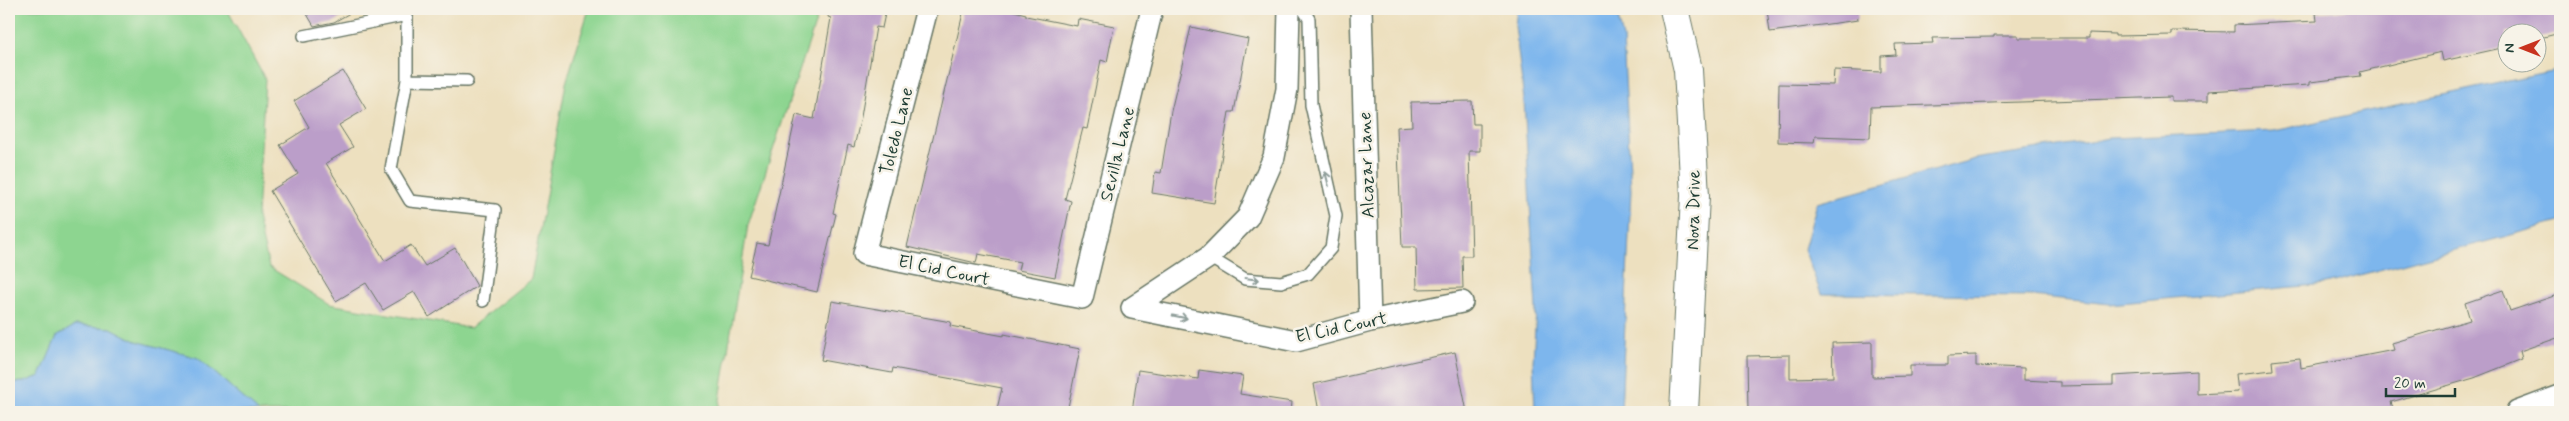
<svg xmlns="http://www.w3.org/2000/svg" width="2569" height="421" viewBox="0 0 2569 421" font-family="Mynerve,sans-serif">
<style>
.green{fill:#8dd590;stroke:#568962}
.water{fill:#7db6ed;stroke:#4e7a90}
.building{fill:#bb9ec9}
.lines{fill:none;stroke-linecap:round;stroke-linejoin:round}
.lane-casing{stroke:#677665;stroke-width:14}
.street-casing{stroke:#677665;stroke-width:24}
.secondary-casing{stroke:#677665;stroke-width:30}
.lane{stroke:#fff;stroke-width:11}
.street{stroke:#fff;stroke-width:21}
.secondary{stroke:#fff;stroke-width:28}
.oneway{stroke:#8f9e9a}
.labels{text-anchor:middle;stroke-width:5;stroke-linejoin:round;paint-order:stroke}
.street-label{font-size:18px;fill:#1f3d34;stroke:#f7f3e8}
</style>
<rect width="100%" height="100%" fill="#f7f3e8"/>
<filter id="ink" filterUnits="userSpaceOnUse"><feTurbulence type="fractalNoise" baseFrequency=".02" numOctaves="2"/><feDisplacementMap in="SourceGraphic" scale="10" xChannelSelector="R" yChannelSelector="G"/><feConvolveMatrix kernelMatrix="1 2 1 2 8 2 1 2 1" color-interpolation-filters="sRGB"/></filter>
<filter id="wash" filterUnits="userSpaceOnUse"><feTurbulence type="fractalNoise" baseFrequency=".0096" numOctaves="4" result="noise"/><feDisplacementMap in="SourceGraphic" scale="20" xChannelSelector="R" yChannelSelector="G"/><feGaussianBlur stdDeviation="1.12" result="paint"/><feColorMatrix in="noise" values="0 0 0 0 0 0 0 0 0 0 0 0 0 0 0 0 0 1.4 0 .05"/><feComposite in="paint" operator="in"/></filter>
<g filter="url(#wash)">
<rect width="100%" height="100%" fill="#ede0bf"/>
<path class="green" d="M 9,9 L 227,9 L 265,79 L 257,217 L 269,267 L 329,304 L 470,328 L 531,279 L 566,83 L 589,9 L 820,9 L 748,225 L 718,412 L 259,412 L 198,358 L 136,341 L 111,328 L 76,325 L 57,336 L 40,376 L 24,382 L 9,383 Z"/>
<path class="water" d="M 1517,9 L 1616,9 L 1623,38 L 1631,190 L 1621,412 L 1535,412 L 1533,362 L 1536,309 L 1524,100 L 1515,26 Z
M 2560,70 L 2560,222 L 2326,284 L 2110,304 L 2032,296 L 1821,294 L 1804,249 L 1817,203 L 1975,159 L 2110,138 L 2274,131 Z
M 76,325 L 111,328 L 136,341 L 198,358 L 259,412 L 9,412 L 9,383 L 24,382 L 40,376 L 57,336 Z"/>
<g id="blocks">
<path class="building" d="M 304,9 L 357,9 L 334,22 L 314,26 Z
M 829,9 L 886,9 L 882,28 L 876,27 L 861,117 L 854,147 L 848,145 L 833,213 L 836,214 L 817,292 L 749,276 L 757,243 L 768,245 L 796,115 L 814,119 L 831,18 L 828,17 Z
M 964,9 L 1006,9 L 1026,14 L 1026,16 L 1077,26 L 1078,19 L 1114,26 L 1107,62 L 1101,60 L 1087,129 L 1083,128 L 1065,199 L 1071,201 L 1055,277 L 1018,270 L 1020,262 L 978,254 L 976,263 L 907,247 Z
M 1767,9 L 1857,9 L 1858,20 L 1770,32 Z
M 2353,9 L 2558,9 L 2560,33 L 2536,39 L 2536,32 L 2506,32 L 2506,47 L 2443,61 L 2441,52 L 2360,72 L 2361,76 L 2310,82 L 2310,85 L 2208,91 L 2208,101 L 2171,101 L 2171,97 L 1871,107 L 1870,138 L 1815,136 L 1814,143 L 1778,142 L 1779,84 L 1833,85 L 1834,70 L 1881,72 L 1881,56 L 1896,55 L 1895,44 L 1933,43 L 1932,38 L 1994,37 L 1994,35 L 2018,35 L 2018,38 L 2089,38 L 2089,33 L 2115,34 L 2115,36 L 2172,35 L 2172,31 L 2234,32 L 2234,25 L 2317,21 L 2316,13 Z
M 1191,27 L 1248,39 L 1234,112 L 1229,112 L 1214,203 L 1152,193 L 1155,172 L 1161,173 L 1171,111 Z
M 343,71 L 366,109 L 339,125 L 353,147 L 326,163 L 385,261 L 411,245 L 425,266 L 455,248 L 477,286 L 429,317 L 414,292 L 383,310 L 366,283 L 336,301 L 270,191 L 298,174 L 280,145 L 309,127 L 294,101 Z
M 1472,101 L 1473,124 L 1480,124 L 1480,151 L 1469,151 L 1472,256 L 1462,256 L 1463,288 L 1417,289 L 1416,247 L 1402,247 L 1397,127 L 1412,126 L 1411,102 Z
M 2503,290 L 2510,311 L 2560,294 L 2560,337 L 2520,351 L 2522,359 L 2474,378 L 2391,402 L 2393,408 L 2372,412 L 1748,412 L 1747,356 L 1790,355 L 1790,378 L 1833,377 L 1832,343 L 1872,342 L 1872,377 L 1910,376 L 1910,365 L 1948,365 L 1948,356 L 1976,355 L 1976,366 L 2024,368 L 2024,380 L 2060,382 L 2060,386 L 2113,385 L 2113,376 L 2197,371 L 2197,394 L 2238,392 L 2236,374 L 2273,370 L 2272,361 L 2300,358 L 2301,368 L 2394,350 L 2392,343 L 2470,320 L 2465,303 Z
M 832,301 L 951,322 L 950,326 L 1004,336 L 1004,334 L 1080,349 L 1067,412 L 1012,412 L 997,409 L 1002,388 L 893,368 L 892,373 L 821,360 Z
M 1455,352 L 1467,412 L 1319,412 L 1314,384 Z
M 1138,370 L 1198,379 L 1199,370 L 1243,376 L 1240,394 L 1292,402 L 1291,412 L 1132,412 Z"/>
</g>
</g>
<g filter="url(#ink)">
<use href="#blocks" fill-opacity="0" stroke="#677665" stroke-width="1"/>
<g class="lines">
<defs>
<path id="lane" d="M 407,15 L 407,80 L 467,81
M 304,36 L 407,15 L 407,9
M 407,80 L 391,169 L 410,201 L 495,210 L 483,301
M 1209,257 L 1245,279 L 1281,282 L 1308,274 L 1331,248 L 1336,216 L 1311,105 L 1309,19 L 1303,9"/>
<path id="street" d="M 927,9 L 864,254 L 1082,298 L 1152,9
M 1361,9 L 1370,321
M 1132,308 L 1209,257 L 1248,217 L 1274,157 L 1287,89 L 1289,9
M 1132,308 L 1296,341 L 1370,321 L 1462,302
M 2517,412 L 2560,396"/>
<path id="secondary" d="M 1674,9 L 1688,70 L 1695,196 L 1684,412"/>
</defs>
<use href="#lane" class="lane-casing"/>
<use href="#street" class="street-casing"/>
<use href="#secondary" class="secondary-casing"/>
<use href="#lane" class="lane"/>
<use href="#street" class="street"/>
<use href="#secondary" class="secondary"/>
</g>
<defs><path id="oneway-shaft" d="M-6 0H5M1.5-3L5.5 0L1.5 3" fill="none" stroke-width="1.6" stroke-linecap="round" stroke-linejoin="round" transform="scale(1.25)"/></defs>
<g class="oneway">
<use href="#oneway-shaft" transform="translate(1327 179) rotate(-104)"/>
<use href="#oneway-shaft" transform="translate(1252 279) rotate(7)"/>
<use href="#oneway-shaft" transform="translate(1180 317) rotate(11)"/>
</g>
</g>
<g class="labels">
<g class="street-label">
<text transform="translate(896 131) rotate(-76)" y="6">Toledo Lane</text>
<text transform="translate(1117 154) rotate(-76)" y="6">Sevilla Lane</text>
<text transform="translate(1366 165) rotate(-92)" y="6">Alcazar Lane</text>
<text transform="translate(1693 210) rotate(-89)" y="6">Nova Drive</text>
<text transform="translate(944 270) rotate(12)" y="6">El Cid Court</text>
<text transform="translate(1341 327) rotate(-12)" y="6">El Cid Court</text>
</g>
</g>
<rect width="2569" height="421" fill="none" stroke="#f7f3e8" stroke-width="30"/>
<g transform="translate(2522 48) rotate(270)"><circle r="24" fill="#f7f3e8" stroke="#a1aaa0"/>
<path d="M0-4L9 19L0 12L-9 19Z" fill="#c8321e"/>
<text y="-8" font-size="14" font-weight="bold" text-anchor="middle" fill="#1f3d34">N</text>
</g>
<path d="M2386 388v8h69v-8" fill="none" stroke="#1f3d34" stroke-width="2.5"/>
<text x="2394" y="388" font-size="15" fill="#1f3d34" stroke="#f7f3e8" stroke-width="4" paint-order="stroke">20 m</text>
</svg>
